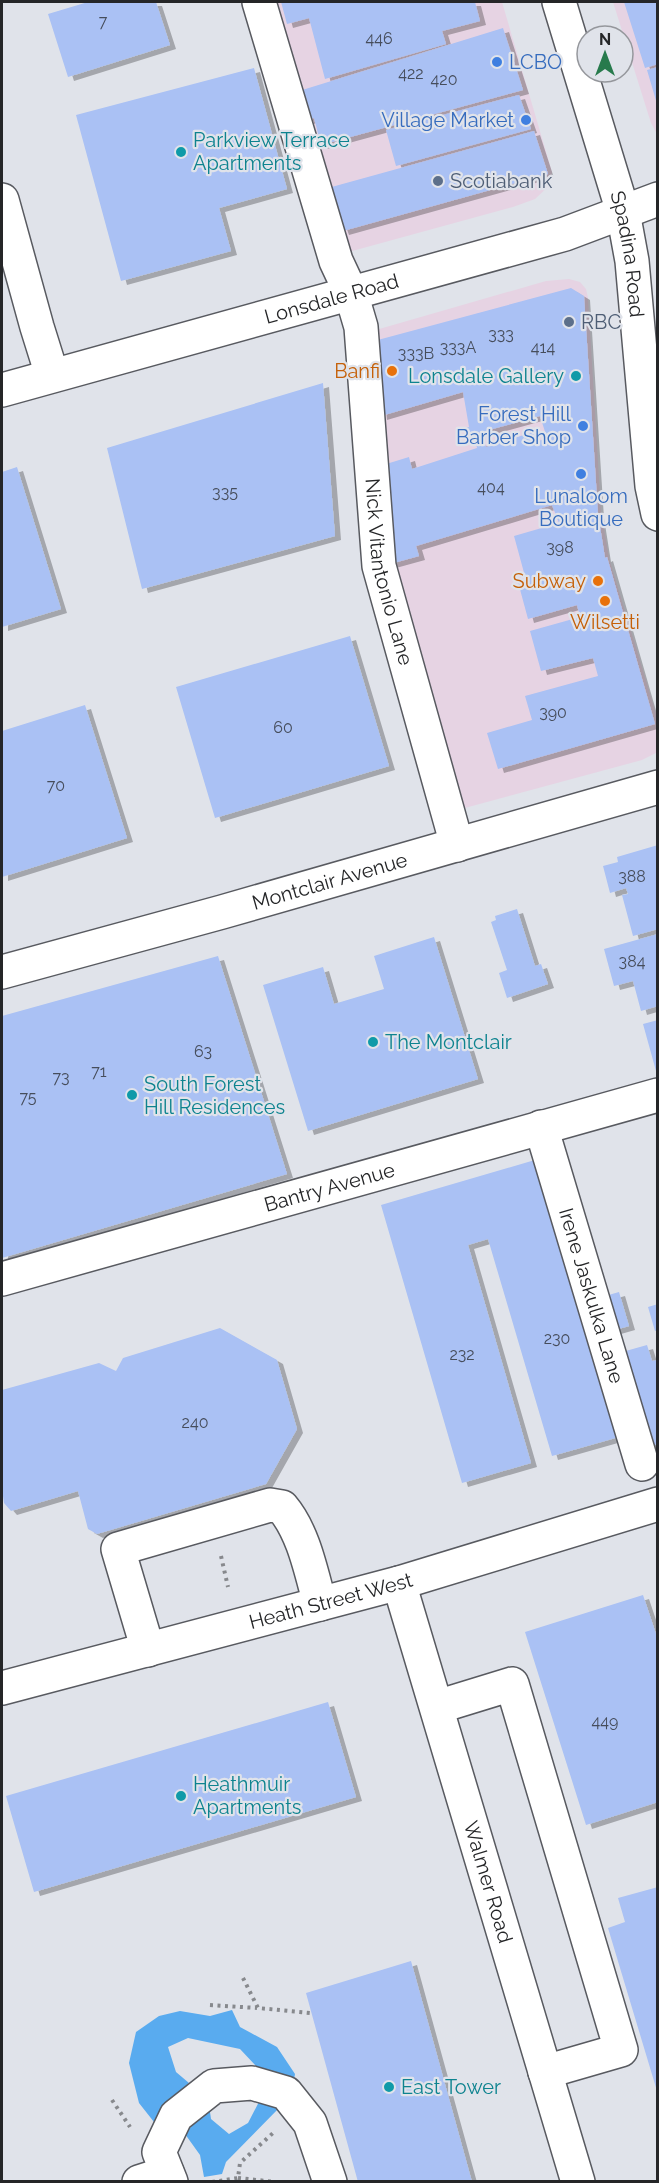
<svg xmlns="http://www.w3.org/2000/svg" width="659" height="2183" viewBox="0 0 659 2183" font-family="Raleway,sans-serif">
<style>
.commercial{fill:#e6d3e3}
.water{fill:#59abef}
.building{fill:#aac1f4;filter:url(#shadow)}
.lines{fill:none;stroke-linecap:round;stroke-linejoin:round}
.minor-casing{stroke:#585a60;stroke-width:36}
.path{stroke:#87898d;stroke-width:4;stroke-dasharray:3 4.5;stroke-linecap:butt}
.minor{stroke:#fff;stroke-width:33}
.shop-dot{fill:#3f7fe0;stroke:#e0e3ea;stroke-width:2}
.culture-dot{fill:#0f9aa8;stroke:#e0e3ea;stroke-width:2}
.service-dot{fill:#5c6f8a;stroke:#e0e3ea;stroke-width:2}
.food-dot{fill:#e8710a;stroke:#e0e3ea;stroke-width:2}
.labels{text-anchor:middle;stroke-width:4.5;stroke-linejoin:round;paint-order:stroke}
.number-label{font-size:16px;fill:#464d5b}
.shop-label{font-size:20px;fill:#366cbe;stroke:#e0e3ea;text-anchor:end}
.culture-label{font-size:20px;fill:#0d838f;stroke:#e0e3ea;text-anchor:start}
.service-label{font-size:20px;fill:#4e5e75;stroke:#e0e3ea;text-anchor:start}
.street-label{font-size:20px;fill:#252628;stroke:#e0e3ea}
.food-label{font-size:20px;fill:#c56008;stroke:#e0e3ea;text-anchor:end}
</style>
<defs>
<filter id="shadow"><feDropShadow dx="6" dy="4" stdDeviation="0" flood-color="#0004"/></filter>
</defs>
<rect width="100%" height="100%" fill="#e0e3ea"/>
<path class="commercial" d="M 266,2 L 502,2 L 552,172 L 550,185 L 535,199 L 513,207 L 345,253 Z
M 613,2 L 657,2 L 657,134 L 651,123 Z
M 569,279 L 580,282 L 586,289 L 588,298 L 601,512 L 609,558 L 657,717 L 657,748 L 656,753 L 642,760 L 439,815 L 355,336 L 546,281 Z"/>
<path class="water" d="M 232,2010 L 240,2027 L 277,2047 L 295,2074 L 294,2080 L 258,2068 L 240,2049 L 188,2038 L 168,2047 L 176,2072 L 189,2083 L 154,2122 L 139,2103 L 129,2063 L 136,2032 L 159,2016 L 180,2011 L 210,2016 Z
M 261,2098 L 280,2107 L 226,2162 L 222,2174 L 204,2177 L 200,2155 L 185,2134 L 209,2105 L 211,2119 L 229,2134 L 248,2123 Z"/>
<path class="building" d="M 88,2 L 156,2 L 170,45 L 68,77 L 48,14 Z
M 281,2 L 475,2 L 480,21 L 442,31 L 446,44 L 325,79 L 309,18 L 287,24 Z
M 624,2 L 658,2 L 658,64 L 645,68 Z
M 503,28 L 523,90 L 321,145 L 314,118 L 308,120 L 299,91 Z
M 658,67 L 658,104 L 657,104 L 647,70 Z
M 254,68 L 287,189 L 219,208 L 231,251 L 121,281 L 76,115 Z
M 519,95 L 531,129 L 396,166 L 386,130 Z
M 534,131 L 548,174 L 343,231 L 328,188 Z
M 571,288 L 584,296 L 598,514 L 605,558 L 607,557 L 655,724 L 498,769 L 487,733 L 532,720 L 525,696 L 598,676 L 593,658 L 541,671 L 530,631 L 580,617 L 577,605 L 528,619 L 518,582 L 526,580 L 514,536 L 559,523 L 552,505 L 416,546 L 419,556 L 390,564 L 383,465 L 409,457 L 412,469 L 477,448 L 476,443 L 484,441 L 486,447 L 533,432 L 536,442 L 547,438 L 540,416 L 467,436 L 464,428 L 469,427 L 463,392 L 381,416 L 374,341 Z
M 323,383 L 335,536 L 142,589 L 107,448 Z
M 17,467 L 61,609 L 2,627 L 2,472 Z
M 350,636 L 389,766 L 215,818 L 176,687 Z
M 85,705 L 127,838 L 2,877 L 2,731 Z
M 658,845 L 658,929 L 633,936 L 622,895 L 628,894 L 626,888 L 610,893 L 603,866 L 618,862 L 617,857 Z
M 517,909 L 535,966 L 541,964 L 548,984 L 507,998 L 499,973 L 507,970 L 491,922 L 496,920 L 495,916 Z
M 658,934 L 658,1006 L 641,1011 L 633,981 L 614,986 L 604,949 Z
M 434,937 L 478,1079 L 308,1131 L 263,985 L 323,967 L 334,1004 L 384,989 L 374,956 Z
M 218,956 L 287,1174 L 2,1258 L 2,1016 Z
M 658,1020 L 658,1070 L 656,1071 L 643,1024 Z
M 545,1157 L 626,1435 L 552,1456 L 488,1239 L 468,1245 L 531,1463 L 462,1483 L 381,1205 Z
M 619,1292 L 629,1326 L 608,1332 L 598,1298 Z
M 658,1304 L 658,1330 L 655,1331 L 648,1307 Z
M 220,1328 L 277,1360 L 297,1429 L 266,1484 L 97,1534 L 88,1529 L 78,1491 L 11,1511 L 4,1503 L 2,1489 L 2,1390 L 99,1363 L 116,1371 L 123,1358 Z
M 647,1345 L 652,1361 L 658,1360 L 658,1444 L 643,1448 L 615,1354 Z
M 643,1595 L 658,1640 L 658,1802 L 586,1825 L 525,1632 Z
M 328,1702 L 356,1797 L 34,1892 L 6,1796 Z
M 658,1887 L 658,2091 L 657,2091 L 608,1928 L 625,1922 L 618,1898 Z
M 411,1961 L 472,2182 L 358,2182 L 306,1993 Z"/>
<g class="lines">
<defs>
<g id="minor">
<path id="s1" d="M 259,2 L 336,261 L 351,293 L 361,327 L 379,566 L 457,845"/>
<path id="s2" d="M 559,2 L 623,212 L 632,261 L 652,486 L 658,514"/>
<path d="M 2,200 L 37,327 L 52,375"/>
<path id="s3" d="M 2,390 L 565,234 L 658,199"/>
<path id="s4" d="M 2,972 L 222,912 L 658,787"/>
<path id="s5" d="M 541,1127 L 642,1464"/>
<path id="s6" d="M 2,1279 L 658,1095"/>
<path id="s7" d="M 399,1583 L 578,2182"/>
<path d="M 148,1650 L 118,1549 L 270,1505 L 282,1507 C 304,1533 311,1572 320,1604"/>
<path id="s8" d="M 2,1688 L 399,1583 L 658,1504"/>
<path d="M 437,1707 L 512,1684 L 621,2050 L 545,2072"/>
<path d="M 139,2182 L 167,2173"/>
<path d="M 171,2182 L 159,2152 L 176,2116 L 214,2086 L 252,2083 L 286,2093 L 310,2123 L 330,2182"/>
</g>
</defs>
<use href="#minor" class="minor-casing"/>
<path class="path" d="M 221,1556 L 228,1587
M 243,1978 L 258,2008 L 310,2013
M 210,2005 L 257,2008
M 112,2100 L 130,2127
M 238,2178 L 276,2182
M 212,2182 L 238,2178 L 240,2163 L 273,2133"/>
<use href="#minor" class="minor"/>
</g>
<g class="shop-dot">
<circle cx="497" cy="62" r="6"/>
<circle cx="526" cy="120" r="6"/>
<circle cx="583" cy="426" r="6"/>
<circle cx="581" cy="474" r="6"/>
</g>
<g class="culture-dot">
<circle cx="181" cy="152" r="6"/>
<circle cx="576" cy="376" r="6"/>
<circle cx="373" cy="1042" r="6"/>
<circle cx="132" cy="1095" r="6"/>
<circle cx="181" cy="1796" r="6"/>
<circle cx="389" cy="2087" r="6"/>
</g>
<g class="service-dot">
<circle cx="438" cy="181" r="6"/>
<circle cx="569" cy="322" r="6"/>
</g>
<g class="food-dot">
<circle cx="392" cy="371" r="6"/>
<circle cx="598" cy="581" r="6"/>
<circle cx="605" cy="601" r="6"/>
</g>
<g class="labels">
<g class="number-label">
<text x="103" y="27">7</text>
<text x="379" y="44">446</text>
<text x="411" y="79">422</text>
<text x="444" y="85">420</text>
<text x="501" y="340">333</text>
<text x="458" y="353">333A</text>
<text x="543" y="353">414</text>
<text x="416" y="359">333B</text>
<text x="491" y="493">404</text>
<text x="225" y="498">335</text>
<text x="560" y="553">398</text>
<text x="553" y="718">390</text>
<text x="283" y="733">60</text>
<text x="56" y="791">70</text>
<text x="632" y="882">388</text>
<text x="632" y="967">384</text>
<text x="203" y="1057">63</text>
<text x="99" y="1077">71</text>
<text x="61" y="1083">73</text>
<text x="28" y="1103">75</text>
<text x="557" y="1344">230</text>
<text x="462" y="1360">232</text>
<text x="195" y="1428">240</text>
<text x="605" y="1727">449</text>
</g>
<g class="shop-label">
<text x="509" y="69" text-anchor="start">LCBO</text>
<text x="514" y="127">Village Market</text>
<text x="571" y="421">Forest Hill<tspan x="571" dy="23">Barber Shop</tspan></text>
<text x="581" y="503" text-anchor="middle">Lunaloom<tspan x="581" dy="23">Boutique</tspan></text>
</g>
<g class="culture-label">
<text x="193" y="147">Parkview Terrace<tspan x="193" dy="23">Apartments</tspan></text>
<text x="564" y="383" text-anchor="end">Lonsdale Gallery</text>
<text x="385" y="1049">The Montclair</text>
<text x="144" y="1091">South Forest<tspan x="144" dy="23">Hill Residences</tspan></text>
<text x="193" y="1791">Heathmuir<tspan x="193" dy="23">Apartments</tspan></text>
<text x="401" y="2094">East Tower</text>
</g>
<g class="service-label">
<text x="450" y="188">Scotiabank</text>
<text x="581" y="329">RBC</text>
</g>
<g class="street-label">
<text dy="7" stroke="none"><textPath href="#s2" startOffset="262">Spadina Road</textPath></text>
<text dy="7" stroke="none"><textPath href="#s3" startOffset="342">Lonsdale Road</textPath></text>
<text dy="7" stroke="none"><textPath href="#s1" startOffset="588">Nick Vitantonio Lane</textPath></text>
<text dy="7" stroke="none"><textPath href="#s4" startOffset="340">Montclair Avenue</textPath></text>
<text dy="7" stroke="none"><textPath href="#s6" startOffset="340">Bantry Avenue</textPath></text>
<text dy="7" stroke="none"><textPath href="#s5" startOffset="176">Irene Jaskulka Lane</textPath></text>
<text dy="7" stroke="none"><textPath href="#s8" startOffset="340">Heath Street West</textPath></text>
<text dy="7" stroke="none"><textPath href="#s7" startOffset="312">Walmer Road</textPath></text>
</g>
<g class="food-label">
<text x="380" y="378">Banfi</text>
<text x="586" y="588">Subway</text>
<text x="605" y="629" text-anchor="middle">Wilsetti</text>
</g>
</g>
<rect width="659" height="2183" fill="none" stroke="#252628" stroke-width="6"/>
<g transform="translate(605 54)"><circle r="28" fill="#e0e3ea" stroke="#95979c" stroke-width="1.5"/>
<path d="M0-4.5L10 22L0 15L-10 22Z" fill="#277a4c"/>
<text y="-9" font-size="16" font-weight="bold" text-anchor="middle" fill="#252628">N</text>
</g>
</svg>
